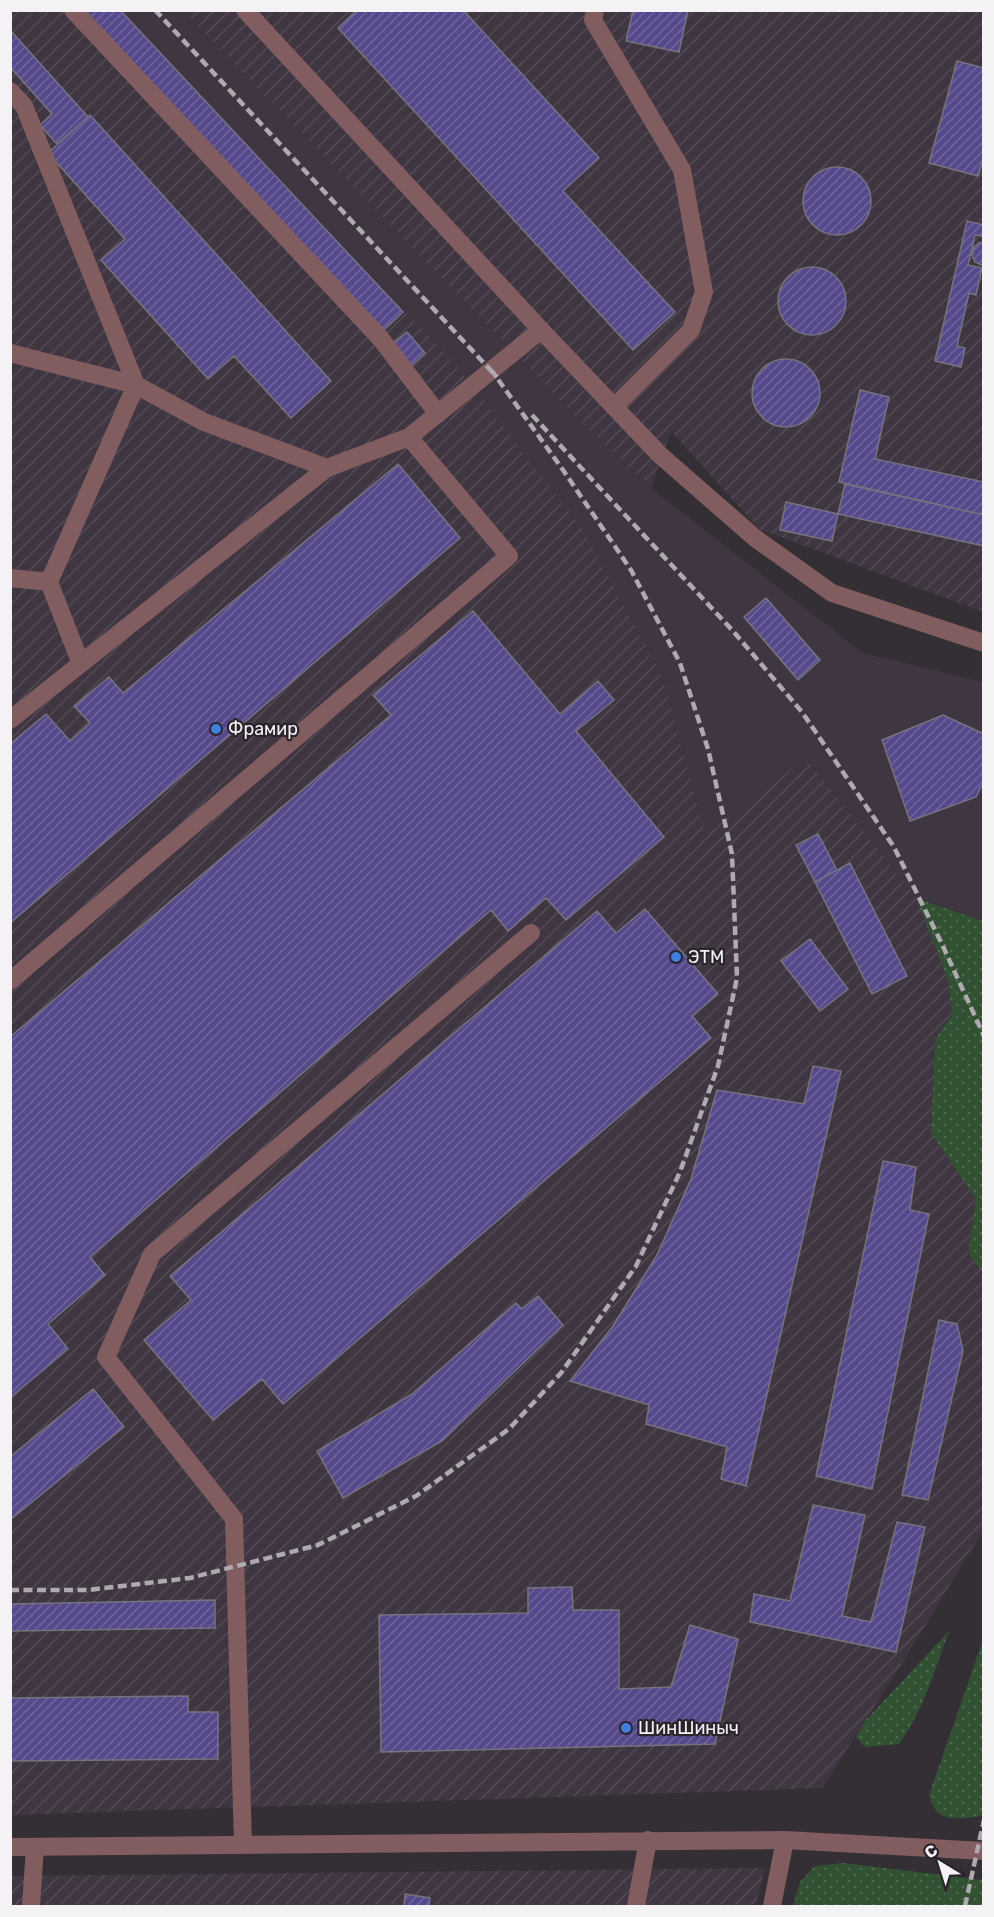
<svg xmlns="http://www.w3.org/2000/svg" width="994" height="1917" viewBox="0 0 994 1917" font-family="Rubik,sans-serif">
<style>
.built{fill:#3f3642}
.industrial{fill:url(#industrial-furrows)}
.grass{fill:url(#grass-dots)}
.building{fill:url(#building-hatch);stroke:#75747d;stroke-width:1.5}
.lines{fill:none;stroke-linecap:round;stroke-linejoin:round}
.minor{stroke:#815d60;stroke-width:18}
.rail{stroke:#aeaaaf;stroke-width:4.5;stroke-dasharray:9 4.5;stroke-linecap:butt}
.shop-dot{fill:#3f7fe0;stroke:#2a252b;stroke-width:2}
.labels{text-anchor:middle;stroke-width:4.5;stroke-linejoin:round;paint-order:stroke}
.poi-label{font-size:18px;fill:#f5f2f6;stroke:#2a252b;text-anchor:start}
</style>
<defs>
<pattern id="industrial-furrows" width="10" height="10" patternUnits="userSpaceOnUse" patternTransform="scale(1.5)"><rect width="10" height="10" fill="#3f3642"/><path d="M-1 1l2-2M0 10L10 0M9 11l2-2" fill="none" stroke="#524a55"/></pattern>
<pattern id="grass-dots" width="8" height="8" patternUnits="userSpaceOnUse" patternTransform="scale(1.5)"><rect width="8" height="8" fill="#315132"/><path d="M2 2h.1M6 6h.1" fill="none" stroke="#4f6a50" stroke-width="1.8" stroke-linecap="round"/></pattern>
<pattern id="building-hatch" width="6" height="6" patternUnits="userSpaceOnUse" patternTransform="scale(1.5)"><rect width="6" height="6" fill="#56498b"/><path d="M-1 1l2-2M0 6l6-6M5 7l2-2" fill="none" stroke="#6f649c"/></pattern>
</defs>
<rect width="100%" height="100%" fill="#342f35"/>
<path class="built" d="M 115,11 L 183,11 L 587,428 L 651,488 L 863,653 L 983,682 L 983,921 L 916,897 L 806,758 L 705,836 L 665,684 Z"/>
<path class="industrial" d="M 10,11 L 115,11 L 453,361 L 586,534 L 665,684 L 705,835 L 806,758 L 916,897 L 948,980 L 952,1015 L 935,1039 L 931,1133 L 976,1199 L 968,1252 L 983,1274 L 983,1531 L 901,1665 L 822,1788 L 11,1815 Z
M 183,11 L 983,11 L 983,612 L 759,529 L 671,431 L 651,488 L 587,428 Z
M 765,1868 L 756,1906 L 11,1906 L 10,1876 Z"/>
<path class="grass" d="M 916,898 L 983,921 L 983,1274 L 968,1252 L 976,1199 L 931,1133 L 935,1039 L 952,1015 L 948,980 Z
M 949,1631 C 935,1669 923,1712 899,1744 L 865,1747 L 856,1737 L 865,1721 Z
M 983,1640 L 983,1816 C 958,1818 937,1826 929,1795 Z
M 843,1863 L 983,1880 L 983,1906 L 793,1906 L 800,1882 L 815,1866 Z"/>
<path class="building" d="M 84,10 L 120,10 L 403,312 L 384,330 Z
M 357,10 L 463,10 L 599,158 L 563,191 L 675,312 L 633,350 L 338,28 Z
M 633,10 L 688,10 L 679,52 L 626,41 Z
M 10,30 L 88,117 L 57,144 L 40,125 L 52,114 L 10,67 Z
M 957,61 L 984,68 L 984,157 L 978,176 L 929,163 Z
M 90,115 L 331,381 L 291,418 L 234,356 L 208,379 L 101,260 L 125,239 L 48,153 Z
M803 201a34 34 0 1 1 68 0a34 34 0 1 1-68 0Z
M 967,221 L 984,225 L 984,231 L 982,236 L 975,235 L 968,265 L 982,268 L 976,295 L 969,293 L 957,346 L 965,348 L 961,367 L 935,361 Z
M 984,242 L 984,265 L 982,265 L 975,262 L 972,255 L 974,247 L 979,243 Z
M778 301a34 34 0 1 1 68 0a34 34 0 1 1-68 0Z
M 407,332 L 425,353 L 411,366 L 392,344 Z
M752 393a34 34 0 1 1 68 0a34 34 0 1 1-68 0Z
M 860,390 L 889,397 L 875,459 L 984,482 L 984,515 L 839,482 Z
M 398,464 L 460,538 L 10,923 L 10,744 L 46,714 L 70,741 L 90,723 L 74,706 L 109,677 L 123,693 Z
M 845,484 L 984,515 L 984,546 L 838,514 Z
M 786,502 L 838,514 L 832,541 L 780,530 Z
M 766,598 L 820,660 L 798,680 L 744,617 Z
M 473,611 L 560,714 L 598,681 L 614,700 L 576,731 L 664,837 L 566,920 L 546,898 L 508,931 L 491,910 L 90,1257 L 105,1275 L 48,1324 L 68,1349 L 10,1398 L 10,1037 L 391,715 L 373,695 Z
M 943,715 L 984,734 L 984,781 L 976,797 L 910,821 L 882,740 Z
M 818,834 L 837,870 L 815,882 L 796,845 Z
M 850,863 L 907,976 L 872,994 L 815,882 Z
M 645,909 L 718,994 L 692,1016 L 711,1038 L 283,1404 L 262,1379 L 213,1420 L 144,1340 L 191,1300 L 170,1276 L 597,911 L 616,933 Z
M 810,939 L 848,989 L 820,1011 L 781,961 Z
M 813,1066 L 841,1071 L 746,1486 L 721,1479 L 727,1447 L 646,1424 L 649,1405 L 570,1381 L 613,1326 L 657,1255 L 691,1179 L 717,1090 L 804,1104 Z
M 883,1161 L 916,1167 L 910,1210 L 929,1214 L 872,1489 L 816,1476 Z
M 538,1296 L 563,1325 L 442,1441 L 343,1498 L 317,1451 L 412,1394 L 516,1303 L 522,1309 Z
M 939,1320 L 957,1324 L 963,1351 L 928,1500 L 902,1495 Z
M 93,1389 L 124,1427 L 10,1520 L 10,1457 Z
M 813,1505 L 865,1515 L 842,1616 L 871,1622 L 897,1522 L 925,1527 L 896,1652 L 750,1622 L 754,1594 L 790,1601 Z
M 572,1587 L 573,1610 L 619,1610 L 619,1689 L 671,1687 L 690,1625 L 738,1639 L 715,1744 L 381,1752 L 379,1615 L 528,1613 L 528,1588 Z
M 215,1600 L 215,1628 L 10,1631 L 10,1604 Z
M 188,1696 L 188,1712 L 218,1712 L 218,1759 L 10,1761 L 10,1698 Z
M 405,1894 L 430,1898 L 429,1906 L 404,1906 Z"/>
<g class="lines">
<path class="minor" d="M 73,10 L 381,339 L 438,414
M 245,10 L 541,330 L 660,455 L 755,538 L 832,593 L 984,643
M 595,10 L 593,20 L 682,170 L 704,292 L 691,330 L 614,407
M 10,91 L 24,106 L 136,385 L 204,422 L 327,468 L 409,437
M 10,353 L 136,385 L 49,582
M 10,578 L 49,582 L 81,664
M 10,720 L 327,468
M 10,981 L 509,556 L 409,437 L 541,330
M 243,1845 L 234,1519 L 106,1357 L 152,1254 L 531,933
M 10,1847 L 785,1840 L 984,1851
M 31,1906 L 35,1847
M 636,1906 L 648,1840
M 772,1906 L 785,1840"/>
<path class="rail" d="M 155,10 L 497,377
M 532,415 L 733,631 L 802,712 L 894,847 L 941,942 L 984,1036
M 10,1590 L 88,1590 L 190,1578 L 318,1545 L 416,1496 L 509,1429 L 561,1373 L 636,1266 L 680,1172 L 718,1066 L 737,978 L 732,854 L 708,749 L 680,663 L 631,570 L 563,470 L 492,371
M 965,1906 L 984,1820"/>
</g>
<g class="shop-dot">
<circle cx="216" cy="729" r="6"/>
<circle cx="676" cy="957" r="6"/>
<circle cx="626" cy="1728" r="6"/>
</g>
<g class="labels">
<g class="poi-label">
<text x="228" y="735">Фрамир</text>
<text x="688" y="963">ЭТМ</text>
<text x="638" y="1734">ШинШиныч</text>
</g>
</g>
<rect width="994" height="1917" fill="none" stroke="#f5f2f6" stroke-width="24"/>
<g transform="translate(940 1863) rotate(322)" stroke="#2a252b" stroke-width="4.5" paint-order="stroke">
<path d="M0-4.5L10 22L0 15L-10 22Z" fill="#f5f2f6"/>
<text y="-9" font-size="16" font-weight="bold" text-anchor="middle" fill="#f5f2f6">С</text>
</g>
</svg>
